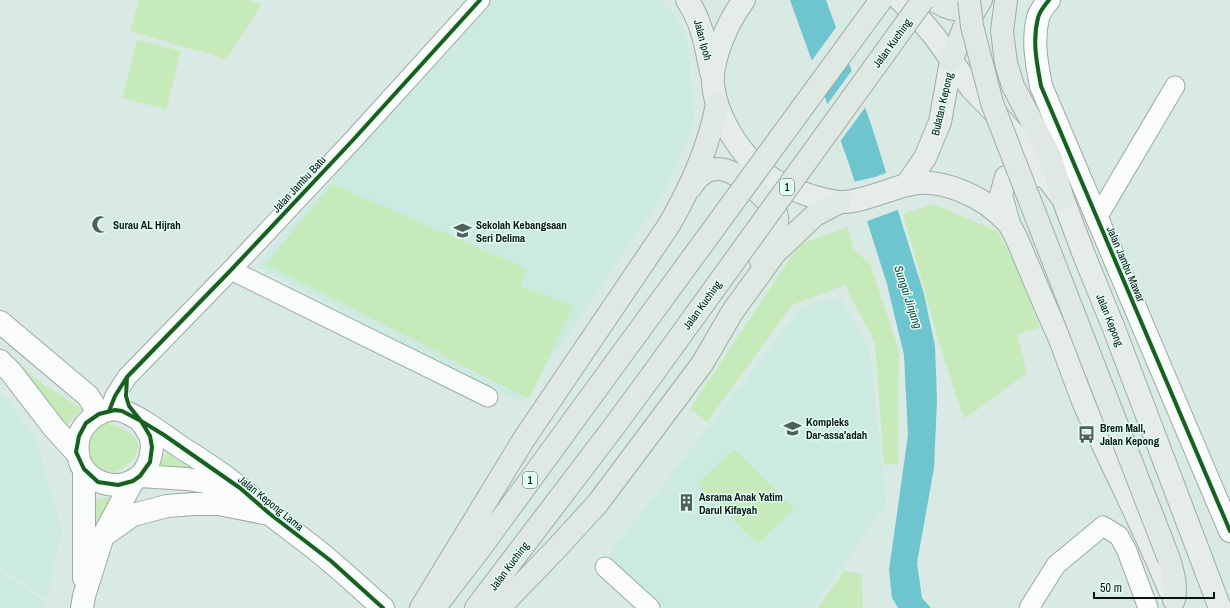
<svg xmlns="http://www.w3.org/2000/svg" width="1230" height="608" viewBox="0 0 1230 608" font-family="'Archivo Narrow',sans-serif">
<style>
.built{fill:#cdeae0}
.green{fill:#c6eaba}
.water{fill:#6fc5cf}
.pier{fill:#d9e9e3}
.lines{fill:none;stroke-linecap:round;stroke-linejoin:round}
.minor-casing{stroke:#9da9a5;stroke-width:21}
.tertiary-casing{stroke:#9da9a5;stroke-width:24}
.primary-casing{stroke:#9daea5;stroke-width:24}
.trunk-casing{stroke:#9daea5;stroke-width:24}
.minor{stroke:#f9fcfb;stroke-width:19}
.tertiary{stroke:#f9fcfb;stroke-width:22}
.primary{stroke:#e6ede9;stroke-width:22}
.trunk{stroke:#e0e8e3;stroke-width:22}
.trunk-bridge-casing{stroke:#9daea5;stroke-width:24;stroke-linecap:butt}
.trunk-bridge{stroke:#e0e8e3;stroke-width:22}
.cycleway-casing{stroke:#dffdf3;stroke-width:6}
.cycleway{stroke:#1b5e20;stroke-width:4}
.labels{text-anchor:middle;stroke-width:3;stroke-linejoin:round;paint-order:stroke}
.shield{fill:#dffdf3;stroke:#495954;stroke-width:1}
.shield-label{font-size:10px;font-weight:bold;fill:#091310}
.street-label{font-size:11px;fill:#091310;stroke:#dffdf3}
.poi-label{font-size:11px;font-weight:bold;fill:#091310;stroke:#dffdf3;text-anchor:start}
.water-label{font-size:12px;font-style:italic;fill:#233d41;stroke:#dffdf3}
</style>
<rect width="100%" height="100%" fill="#d9e9e3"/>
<path class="built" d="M 490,0 L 659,0 L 671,10 L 683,29 L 688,44 L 694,123 L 663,195 L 521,403 L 256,266 Z
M 841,298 L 870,351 L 886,505 L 812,608 L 664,608 L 608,556 L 803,306 Z
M 0,394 L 8,400 L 36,440 L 62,530 L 47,599 L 0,568 Z
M 0,571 L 46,603 L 44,608 L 0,608 Z"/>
<path class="green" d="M 139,0 L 248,0 L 262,4 L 226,59 L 130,31 Z
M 137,40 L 181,51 L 166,109 L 122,98 Z
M 332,184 L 528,269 L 520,286 L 573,306 L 529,399 L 266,264 Z
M 933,204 L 997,231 L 1017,265 L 1040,328 L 1017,334 L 1027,373 L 964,419 L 939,342 L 903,214 Z
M 848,227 L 853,249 L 870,264 L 899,351 L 898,464 L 884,465 L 875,343 L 845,285 L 792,305 L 707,422 L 690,409 L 800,244 Z
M 16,360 L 36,379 L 82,409 L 64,428 L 13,362 Z
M 106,422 C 117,426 127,429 135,438 C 146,450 124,473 111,472 C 107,472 102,469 99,467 C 93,463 90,460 88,453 C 82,438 95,429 106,422 Z
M 734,449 L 794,509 L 758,544 L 698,484 Z
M 168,451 L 202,473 L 175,467 L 158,468 Z
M 112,497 L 93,534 L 92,500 Z
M 844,571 L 862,574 L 863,608 L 818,608 Z"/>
<path class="water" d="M 790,0 L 826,0 L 871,124 L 924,294 L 935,346 L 937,400 L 934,468 L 917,563 L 922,598 L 931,608 L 898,608 L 892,598 L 889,570 L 908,435 L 904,355 L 887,284 L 849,164 Z"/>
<path class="pier" d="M 837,26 L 850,59 L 822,97 L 810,63 Z
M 853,69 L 867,105 L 839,143 L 826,106 Z
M 888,172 L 900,209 L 865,222 L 853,182 L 875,177 Z"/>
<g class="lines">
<defs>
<path id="minor" d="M 1097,218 L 1175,86
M 231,270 L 488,397
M 109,411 L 115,396 L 127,377 L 231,270 L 353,140 L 480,0
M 605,567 L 650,608
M 1029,608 L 1056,565 L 1103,526 L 1119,536 L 1127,551 L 1148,608"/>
<path id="tertiary" d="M 1049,0 C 1045,5 1039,12 1038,18 C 1032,41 1037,64 1041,86 L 1230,531
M 0,322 L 88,396 L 99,414
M 0,361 L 11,372 L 54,428 L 76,452
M 141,421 C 144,426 148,431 150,436 C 153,442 152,448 151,454 C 145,488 106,495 84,470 C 78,462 77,451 78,441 C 81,423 103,404 123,411 C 143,419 165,436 182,448 C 202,460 221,473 240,488 C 251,496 260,507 271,515 C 291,531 312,545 331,562 C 349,577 366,593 383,608
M 84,469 L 84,578
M 140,476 L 187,479 L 235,487
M 103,536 L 133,515 L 167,506 L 194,504 L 219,504 L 269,514
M 82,608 L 84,596 L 103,536 L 133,481"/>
<path id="primary" d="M 687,0 C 702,21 706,47 711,72
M 744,0 C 729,20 711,58 713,84 C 716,117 741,156 767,175 C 782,187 820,201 840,202 C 859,203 887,190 907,185 C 940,176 985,197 1008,223 C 1016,233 1024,257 1030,270 C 1039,292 1049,315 1059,337 C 1068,360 1076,384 1085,406 C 1113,468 1144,528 1170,591
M 900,0 L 919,18 L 935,37 L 971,88 L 998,116 L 1017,138 L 1063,199 L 1084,255 L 1113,326 L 1220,608
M 907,184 L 925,158 L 940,122 L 951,61
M 1009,224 L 1001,195 L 1006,177 L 1025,170 L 1036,176"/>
<path id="trunk" d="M 933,0 C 953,11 958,14 978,0
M 1006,0 L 1002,31 L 1006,63 L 1013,86 L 1050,156 L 1063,199
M 951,61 L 964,28 L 981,0
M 691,187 C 712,153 740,174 761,195 C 767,201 776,208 777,217 C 779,231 766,247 760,259
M 1169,559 C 1173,573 1177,586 1174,600
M 435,607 L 479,550 L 622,354
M 421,608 L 524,439 L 669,225 C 691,187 709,147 717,104
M 476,608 L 613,428 L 652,375
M 499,608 L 555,550 L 598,503 L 702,364 L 733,311 L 775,253 L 815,215 L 840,202"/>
</defs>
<use href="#minor" class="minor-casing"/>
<use href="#tertiary" class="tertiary-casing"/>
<use href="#primary" class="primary-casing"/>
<use href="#trunk" class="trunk-casing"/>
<use href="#minor" class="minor"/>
<use href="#tertiary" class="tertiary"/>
<use href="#primary" class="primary"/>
<use href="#trunk" class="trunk"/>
<defs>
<path id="trunk-bridge" d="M 969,0 L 972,26 L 992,103 L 1169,559
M 622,354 L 881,0
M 652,375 L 923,0"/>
</defs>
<use href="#trunk-bridge" class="trunk-bridge-casing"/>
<use href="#trunk-bridge" class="trunk-bridge"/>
<defs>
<path id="cycleway" d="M 1049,0 C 1045,5 1039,12 1038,18 C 1032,41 1037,64 1041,86 L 1230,531
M 127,377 L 126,396 L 129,406 L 141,421 L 150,436 L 152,447 L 150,462 L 140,476 L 133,481 L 118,485 L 98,482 L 84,469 L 76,452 L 79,436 L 86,423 L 99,414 L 115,410 L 122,411 L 141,421 L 164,435 L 240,488 L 270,514 L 331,561 L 383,608
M 109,411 L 115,396 L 127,377 L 231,270 L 353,140 L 480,0"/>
</defs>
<use href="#cycleway" class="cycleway-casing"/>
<use href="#cycleway" class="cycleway"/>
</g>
<defs>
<symbol id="mosque-bare" viewBox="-9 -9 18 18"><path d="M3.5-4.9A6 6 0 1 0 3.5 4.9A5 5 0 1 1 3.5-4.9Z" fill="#525e5a" stroke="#dffdf3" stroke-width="2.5" paint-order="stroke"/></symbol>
<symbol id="school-bare" viewBox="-9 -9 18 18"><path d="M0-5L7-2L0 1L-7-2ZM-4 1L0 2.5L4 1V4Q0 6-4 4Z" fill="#525e5a" stroke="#dffdf3" stroke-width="2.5" paint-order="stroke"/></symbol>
<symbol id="bus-bare" viewBox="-9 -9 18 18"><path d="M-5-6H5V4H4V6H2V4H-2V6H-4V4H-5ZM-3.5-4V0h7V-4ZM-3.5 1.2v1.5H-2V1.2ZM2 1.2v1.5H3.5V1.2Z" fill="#525e5a" stroke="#dffdf3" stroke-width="2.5" paint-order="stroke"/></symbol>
<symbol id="building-bare" viewBox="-9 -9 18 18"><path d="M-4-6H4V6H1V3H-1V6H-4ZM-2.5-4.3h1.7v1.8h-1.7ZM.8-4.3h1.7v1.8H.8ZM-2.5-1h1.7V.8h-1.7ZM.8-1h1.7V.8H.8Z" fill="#525e5a" stroke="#dffdf3" stroke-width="2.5" paint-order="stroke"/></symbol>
</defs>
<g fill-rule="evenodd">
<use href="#mosque-bare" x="88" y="212" width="25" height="25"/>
<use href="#school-bare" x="450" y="218" width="25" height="25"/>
<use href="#school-bare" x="780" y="416" width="25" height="25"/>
<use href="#bus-bare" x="1074" y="422" width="25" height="25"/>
<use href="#building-bare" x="674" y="490" width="25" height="25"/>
</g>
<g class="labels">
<g class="shield">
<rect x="780" y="179" width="14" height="16" rx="3"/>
<rect x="523" y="472" width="14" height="16" rx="3"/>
</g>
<g class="shield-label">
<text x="787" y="191">1</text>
<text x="530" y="484">1</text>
</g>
<g class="street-label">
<text transform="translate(703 40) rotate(75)" y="4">Jalan Ipoh</text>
<text transform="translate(892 43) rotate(-54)" y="4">Jalan Kuching</text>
<text transform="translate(942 104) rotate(-77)" y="4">Bulatan Kepong</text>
<text transform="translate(299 184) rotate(-47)" y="4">Jalan Jambu Batu</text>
<text transform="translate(1126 264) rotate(67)" y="4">Jalan Jambu Mawar</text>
<text transform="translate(702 305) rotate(-54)" y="4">Jalan Kuching</text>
<text transform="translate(1110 320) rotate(68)" y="4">Jalan Kepong</text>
<text transform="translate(271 503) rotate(39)" y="4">Jalan Kepong Lama</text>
<text transform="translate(509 566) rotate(-53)" y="4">Jalan Kuching</text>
</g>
<g class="poi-label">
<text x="113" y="229">Surau AL Hijrah</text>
<text x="476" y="229">Sekolah Kebangsaan<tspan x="476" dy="13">Seri Delima</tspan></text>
<text x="806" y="426">Kompleks<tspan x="806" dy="13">Dar-assa'adah</tspan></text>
<text x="1100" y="432">Brem Mall,<tspan x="1100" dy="13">Jalan Kepong</tspan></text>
<text x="699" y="501">Asrama Anak Yatim<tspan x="699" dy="13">Darul Kifayah</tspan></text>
</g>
<g class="water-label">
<text transform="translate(908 297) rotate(72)" y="4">Sungai Jinjang</text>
</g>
</g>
<path d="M1094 592v6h120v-6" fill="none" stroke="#091310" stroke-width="2"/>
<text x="1100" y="592" font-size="12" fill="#091310" stroke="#dffdf3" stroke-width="3" paint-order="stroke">50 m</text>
</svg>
